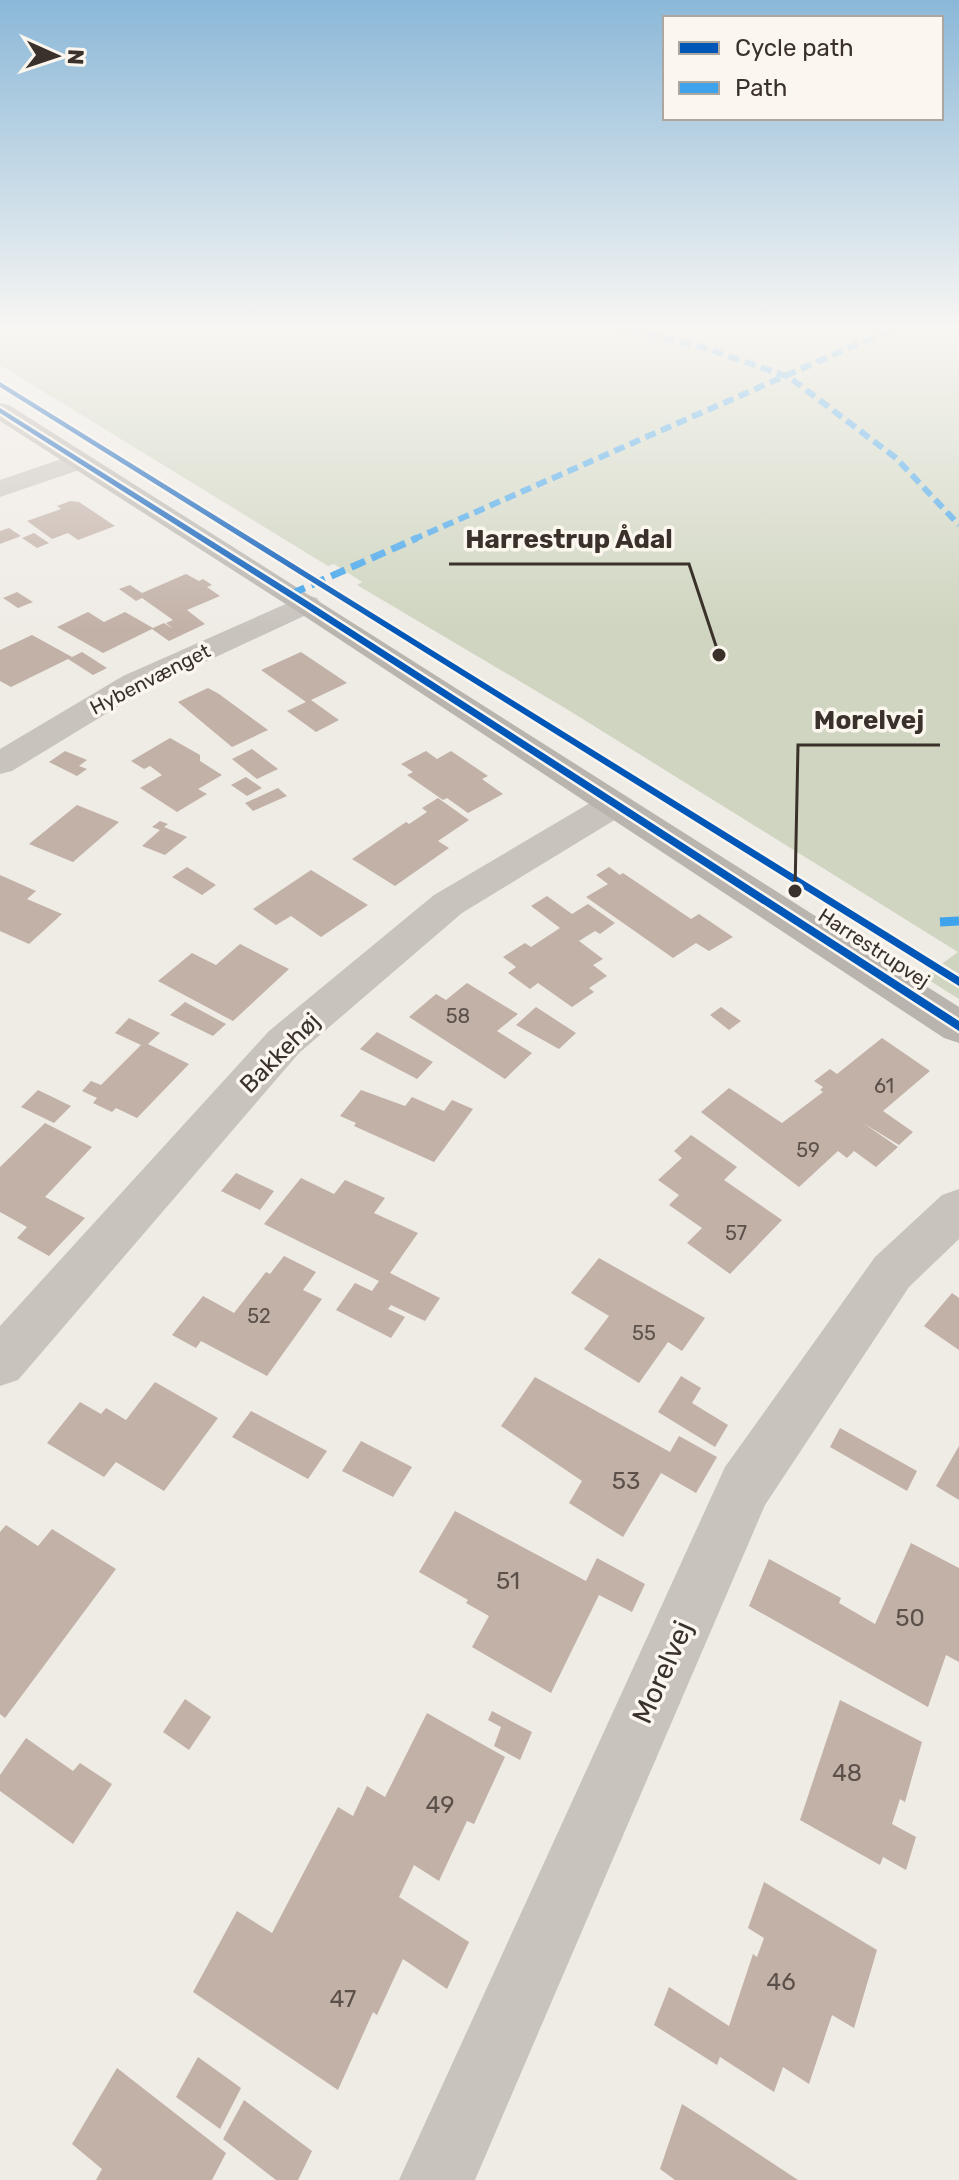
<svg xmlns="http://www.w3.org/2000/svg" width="959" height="2180" viewBox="0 0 959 2180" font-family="Rubik,sans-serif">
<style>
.green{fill:#cfd5c0}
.building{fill:#c2b1a7}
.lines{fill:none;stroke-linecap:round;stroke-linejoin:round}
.street{fill:#c9c3bd;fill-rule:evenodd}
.secondary{fill:#b9b4ae;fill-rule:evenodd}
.quiet-far2{stroke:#3fa3eb;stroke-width:6;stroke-dasharray:11 6;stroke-linecap:butt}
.quiet-far1{stroke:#3fa3eb;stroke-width:7;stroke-dasharray:15 7;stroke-linecap:butt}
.quiet{stroke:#3fa3eb;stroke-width:9;stroke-dasharray:19 9;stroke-linecap:butt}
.cycleway-casing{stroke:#fbf6ee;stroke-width:5}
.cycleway{fill:#0057b8;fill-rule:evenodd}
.labels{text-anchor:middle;stroke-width:7;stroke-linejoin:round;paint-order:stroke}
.far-street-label{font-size:20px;fill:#3a312b;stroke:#fbf6ee}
.number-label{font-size:20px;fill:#5c514a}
.street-label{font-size:24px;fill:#3a312b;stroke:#fbf6ee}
.near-number-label{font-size:24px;fill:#5c514a}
.near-street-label{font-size:28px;fill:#3a312b;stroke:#fbf6ee}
.leader{fill:none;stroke:#3a312b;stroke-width:3}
.callout-dot{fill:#3a312b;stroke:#fbf6ee;stroke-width:3}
.callout-label{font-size:26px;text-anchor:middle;font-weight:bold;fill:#3a312b;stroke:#fbf6ee;stroke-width:7;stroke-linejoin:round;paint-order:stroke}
</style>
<rect width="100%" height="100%" fill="#efebe5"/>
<path class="green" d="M 0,325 L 959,325 L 959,999 L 924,977 L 958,952 L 565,708 L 357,585 L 362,582 L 334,564 L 328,566 L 0,365 Z"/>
<path class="building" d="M 70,501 L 79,502 L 115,526 L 78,540 L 68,533 L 52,539 L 27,521 L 61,509 L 57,506 Z
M 9,528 L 21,536 L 0,544 L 0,531 Z
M 34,533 L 49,543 L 37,548 L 22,538 Z
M 186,574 L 199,581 L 203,579 L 212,585 L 207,587 L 220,596 L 187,610 L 205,624 L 169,641 L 152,629 L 103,653 L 57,627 L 88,612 L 104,622 L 125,612 L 153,628 L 164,623 L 173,629 L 166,623 L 173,620 L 142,598 L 136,601 L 119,589 L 130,585 L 142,593 Z
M 17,592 L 33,602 L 18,608 L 3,598 Z
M 32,635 L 72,657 L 82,652 L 107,668 L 93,675 L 68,659 L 11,687 L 0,681 L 0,650 Z
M 301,652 L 347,683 L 311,700 L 339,720 L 316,732 L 287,711 L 306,702 L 261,670 Z
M 208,688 L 219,694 L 268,730 L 232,747 L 178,702 Z
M 170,738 L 200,755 L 200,761 L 222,775 L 198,789 L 207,794 L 177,812 L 140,788 L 162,775 L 150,766 L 144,769 L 131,761 Z
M 252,749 L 278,769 L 257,779 L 232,759 Z
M 65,751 L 87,760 L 79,766 L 87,769 L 77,776 L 49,762 Z
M 426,751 L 437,759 L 451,751 L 488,776 L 482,779 L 503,794 L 468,813 L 447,798 L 443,800 L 407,775 L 413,772 L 401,764 Z
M 246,777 L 262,788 L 247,796 L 231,785 Z
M 278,788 L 287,796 L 253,811 L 245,803 Z
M 438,798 L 469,820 L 438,841 L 449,848 L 395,886 L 352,859 L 406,822 L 409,824 L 427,812 L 422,808 Z
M 77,805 L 119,822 L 73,862 L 29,844 Z
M 160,821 L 168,824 L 164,827 L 187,837 L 165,855 L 142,846 L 160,830 L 152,827 Z
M 187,867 L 216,885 L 202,895 L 172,877 Z
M 609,867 L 620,875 L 623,873 L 691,919 L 699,914 L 733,937 L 709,951 L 696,943 L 673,958 L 586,897 L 608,884 L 596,875 Z
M 311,870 L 368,905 L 321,937 L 291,916 L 276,925 L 253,909 Z
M 0,875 L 36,891 L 27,899 L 62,914 L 29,944 L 0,931 Z
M 547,896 L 572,914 L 588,904 L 615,923 L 600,934 L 595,931 L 579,941 L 603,959 L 593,965 L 607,976 L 589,988 L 594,992 L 572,1007 L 538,983 L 530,989 L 508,973 L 516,967 L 503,957 L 525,943 L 531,947 L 560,928 L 531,906 Z
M 240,944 L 289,969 L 233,1021 L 158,981 L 192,953 L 216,965 Z
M 467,983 L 518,1014 L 497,1031 L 532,1053 L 505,1079 L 409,1017 L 436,994 L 446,1000 Z
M 185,1002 L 226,1024 L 213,1036 L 170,1015 Z
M 536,1007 L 576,1033 L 559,1049 L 516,1025 Z
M 721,1007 L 741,1021 L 729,1030 L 710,1015 Z
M 129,1018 L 160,1033 L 148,1044 L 189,1064 L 137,1118 L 116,1108 L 112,1112 L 93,1103 L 97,1098 L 82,1091 L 91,1081 L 101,1085 L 141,1045 L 115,1033 Z
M 377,1032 L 433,1062 L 417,1079 L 360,1049 Z
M 882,1038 L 930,1071 L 883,1111 L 913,1132 L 899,1145 L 863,1123 L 898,1147 L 876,1167 L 854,1151 L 847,1158 L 838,1151 L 799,1187 L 701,1112 L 729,1088 L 782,1123 L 823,1092 L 820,1090 L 823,1087 L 814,1081 L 830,1069 L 837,1074 Z
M 38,1090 L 71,1106 L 54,1123 L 21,1107 Z
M 361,1090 L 405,1106 L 412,1097 L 444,1111 L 452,1100 L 473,1109 L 434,1162 L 354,1126 L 356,1123 L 340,1116 Z
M 45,1123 L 92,1147 L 45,1197 L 85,1218 L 49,1256 L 17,1238 L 27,1227 L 0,1212 L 0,1167 Z
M 691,1135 L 737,1167 L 724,1180 L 782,1220 L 730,1274 L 687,1243 L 702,1228 L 669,1205 L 679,1195 L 658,1180 L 682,1158 L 674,1151 Z
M 236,1173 L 274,1191 L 260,1210 L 221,1191 Z
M 301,1178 L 334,1194 L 345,1180 L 385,1198 L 374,1213 L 418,1233 L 390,1273 L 440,1298 L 425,1321 L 391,1305 L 388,1309 L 405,1317 L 391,1338 L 336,1310 L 355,1283 L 372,1291 L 379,1281 L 264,1224 Z
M 284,1256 L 316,1272 L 303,1290 L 322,1299 L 267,1376 L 201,1341 L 196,1348 L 172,1335 L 203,1296 L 234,1313 L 266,1272 L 270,1274 Z
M 599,1258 L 705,1318 L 682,1351 L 668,1342 L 639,1383 L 584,1349 L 609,1316 L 571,1293 Z
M 952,1293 L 959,1298 L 959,1350 L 924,1326 Z
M 681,1376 L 701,1388 L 692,1403 L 728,1425 L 715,1447 L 658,1412 Z
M 535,1377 L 670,1452 L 679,1436 L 717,1457 L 696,1493 L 661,1473 L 623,1537 L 569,1503 L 582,1481 L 501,1426 Z
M 155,1382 L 218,1418 L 164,1491 L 116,1462 L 104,1477 L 47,1443 L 80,1402 L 101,1414 L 106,1408 L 126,1420 Z
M 251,1411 L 327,1451 L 308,1479 L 232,1437 Z
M 840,1428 L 917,1471 L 907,1491 L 830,1447 Z
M 361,1441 L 412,1467 L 393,1497 L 342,1471 Z
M 959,1446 L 959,1500 L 936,1486 Z
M 455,1511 L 586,1581 L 597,1558 L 645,1584 L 632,1612 L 599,1595 L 551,1693 L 472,1647 L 489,1616 L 466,1603 L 468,1600 L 419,1572 Z
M 6,1525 L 38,1546 L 52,1529 L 116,1569 L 5,1718 L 0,1714 L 0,1532 Z
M 911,1543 L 959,1568 L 959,1662 L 946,1655 L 928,1707 L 749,1606 L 769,1559 L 841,1598 L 839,1603 L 875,1624 Z
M 185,1699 L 211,1717 L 189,1750 L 163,1732 Z
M 840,1700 L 922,1742 L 905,1802 L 900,1799 L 892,1824 L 916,1837 L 906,1870 L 883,1857 L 880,1865 L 800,1820 Z
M 492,1711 L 532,1732 L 520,1760 L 494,1746 L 501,1727 L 488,1720 Z
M 427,1713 L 505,1757 L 474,1824 L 467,1821 L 439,1881 L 414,1865 L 399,1897 L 469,1942 L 447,1989 L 403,1959 L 377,2015 L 373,2012 L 338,2090 L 193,1992 L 237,1911 L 272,1933 L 338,1807 L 353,1816 L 367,1786 L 385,1797 Z
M 26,1738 L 73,1771 L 80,1763 L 112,1784 L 73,1844 L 0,1791 L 0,1775 Z
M 764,1882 L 877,1950 L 854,2028 L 832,2015 L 809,2084 L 783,2067 L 774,2092 L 720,2057 L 717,2065 L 654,2025 L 669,1987 L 729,2026 L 753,1954 L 757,1957 L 764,1938 L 748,1928 Z
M 198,2057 L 241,2088 L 220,2129 L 176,2097 Z
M 117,2068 L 226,2153 L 212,2180 L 96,2180 L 102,2169 L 72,2144 Z
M 244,2100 L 312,2151 L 298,2180 L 276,2180 L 223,2139 Z
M 682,2104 L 701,2116 L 798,2180 L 675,2180 L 660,2169 Z"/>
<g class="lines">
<path class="street" d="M 79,453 L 88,455 L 92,461 L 88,467 L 0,497 L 0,480 Z
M 306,595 L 317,598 L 321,604 L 317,610 L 145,690 L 12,771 L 0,774 L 0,749 L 123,676 Z
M 613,794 L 626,797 L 631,805 L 626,813 L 462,913 L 299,1053 L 18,1380 L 0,1386 L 0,1326 L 269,1031 L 434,895 L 600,797 Z
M 959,1189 L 959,1239 L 909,1287 L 765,1505 L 475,2180 L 399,2180 L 725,1467 L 875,1257 L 942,1195 Z"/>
<path class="secondary" d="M 0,403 L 9,405 L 959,1007 L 959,1043 L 944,1038 L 295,610 L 0,421 Z"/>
<path class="quiet-far2" d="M 614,325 L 708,349 L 789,377 L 896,458 L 959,525
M 412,540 L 901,325"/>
<path class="quiet-far1" d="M 291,594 L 417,538"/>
<path class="quiet" d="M 940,922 L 959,921"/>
<defs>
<path id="cycleway" d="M 0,382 L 959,977 L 959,986 L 0,387 Z
M 0,408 L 309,602 L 959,1021 L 959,1031 L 303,606 L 0,413 Z"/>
</defs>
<use href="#cycleway" class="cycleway-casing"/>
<use href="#cycleway" class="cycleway"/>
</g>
<linearGradient id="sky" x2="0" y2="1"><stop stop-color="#8bb8d8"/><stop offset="0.52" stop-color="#f8f6f3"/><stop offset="1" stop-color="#f8f6f3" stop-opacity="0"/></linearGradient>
<rect width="959" height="630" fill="url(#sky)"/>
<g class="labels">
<g class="far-street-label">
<text transform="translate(150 679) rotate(-27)" y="7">Hybenvænget</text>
<text transform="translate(874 948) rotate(33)" y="7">Harrestrupvej</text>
</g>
<g class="number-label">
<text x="458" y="1023">58</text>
<text x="884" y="1093">61</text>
<text x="808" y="1157">59</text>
<text x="736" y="1240">57</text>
<text x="259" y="1323">52</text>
<text x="644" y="1340">55</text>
</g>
<g class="street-label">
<text transform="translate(280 1053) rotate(-45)" y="8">Bakkehøj</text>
</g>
<g class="near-number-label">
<text x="626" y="1489">53</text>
<text x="508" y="1589">51</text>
<text x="910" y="1626">50</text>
<text x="847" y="1781">48</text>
<text x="440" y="1813">49</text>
<text x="781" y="1990">46</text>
<text x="343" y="2007">47</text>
</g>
<g class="near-street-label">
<text transform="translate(662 1672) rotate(-66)" y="10">Morelvej</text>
</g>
</g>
<path class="leader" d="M719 655L689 564H449M795 891L798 745H940"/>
<g class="callout-dot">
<circle cx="719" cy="655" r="8"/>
<circle cx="795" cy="891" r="8"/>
</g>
<g class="callout-label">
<text x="569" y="548">Harrestrup Ådal</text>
<text x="869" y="729">Morelvej</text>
</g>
<rect x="663" y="16" width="280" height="104" fill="#fbf6ee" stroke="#aea7a0" stroke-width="2"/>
<rect x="679" y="42" width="40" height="12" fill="#0057b8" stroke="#aea7a0" stroke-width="2"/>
<text x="735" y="56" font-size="24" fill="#3a312b">Cycle path</text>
<rect x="679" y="82" width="40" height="12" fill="#3fa3eb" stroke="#aea7a0" stroke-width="2"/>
<text x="735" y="96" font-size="24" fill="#3a312b">Path</text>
<g transform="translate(56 56) rotate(93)" stroke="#fbf6ee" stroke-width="6" paint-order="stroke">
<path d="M0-6L14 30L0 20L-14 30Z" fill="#3a312b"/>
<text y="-12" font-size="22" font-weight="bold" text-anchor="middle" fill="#3a312b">N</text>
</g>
</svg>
